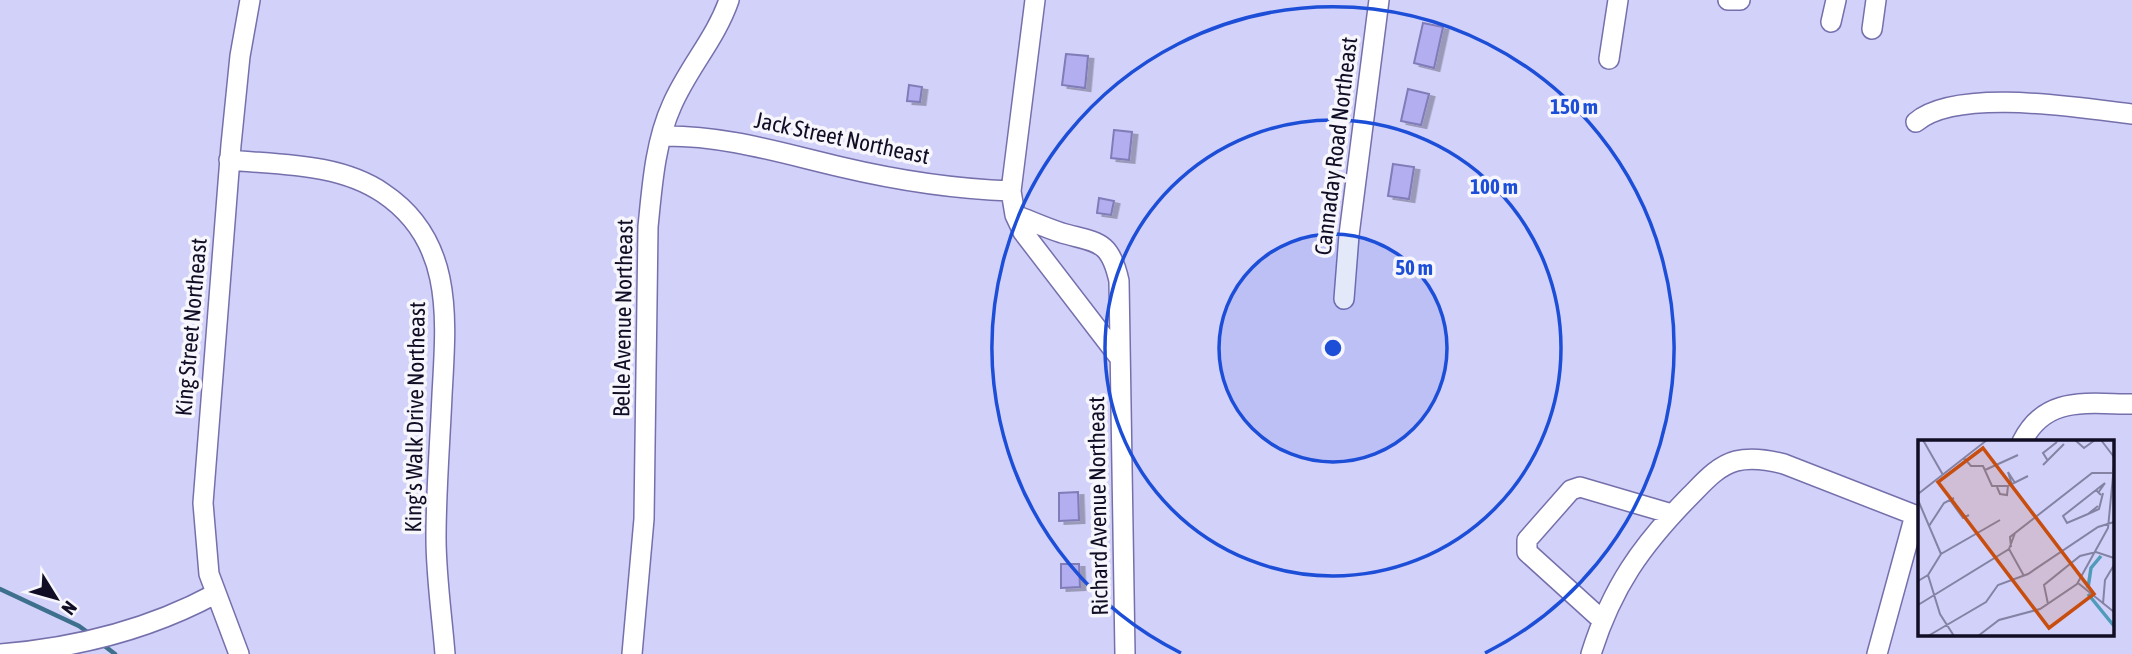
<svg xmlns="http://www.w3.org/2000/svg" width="2132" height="654" viewBox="0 0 2132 654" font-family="'Asap Condensed',sans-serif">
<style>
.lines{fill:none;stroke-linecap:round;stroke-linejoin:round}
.stream{stroke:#3e708d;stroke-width:4.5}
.building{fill:#b2aeef;stroke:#807bb8;stroke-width:2;filter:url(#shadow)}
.minor-casing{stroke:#7570ac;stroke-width:22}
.minor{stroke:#fff;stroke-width:19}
.ring{fill:none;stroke:#1d4ed8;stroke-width:3.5}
.labels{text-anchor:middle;stroke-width:7;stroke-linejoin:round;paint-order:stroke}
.street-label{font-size:23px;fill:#100d24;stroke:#f6f6fc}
.inset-river{fill:none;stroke:#519bba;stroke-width:3.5}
.inset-road{fill:none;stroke:#8483a4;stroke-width:2}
.view{fill:#c84e10;fill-opacity:0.15;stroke:#c84e10;stroke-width:3.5}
.inset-edge{fill:none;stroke:#100d24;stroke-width:3.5}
.centre{fill:#1d4ed8;stroke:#f6f6fc;stroke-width:3.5}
.ring-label{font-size:21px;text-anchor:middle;font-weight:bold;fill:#1d4ed8;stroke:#f6f6fc;stroke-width:7;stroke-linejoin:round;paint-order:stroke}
</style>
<defs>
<filter id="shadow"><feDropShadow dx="5.5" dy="3" stdDeviation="0" flood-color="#0004"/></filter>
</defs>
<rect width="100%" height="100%" fill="#d2d1f9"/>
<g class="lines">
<path class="stream" d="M 0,589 L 79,626 L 90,634
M 102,644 L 115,654"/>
</g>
<path class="building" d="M 1423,23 L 1443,27 L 1434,68 L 1414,63 Z
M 1066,54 L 1088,56 L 1085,88 L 1062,85 Z
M 909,85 L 922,87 L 920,102 L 907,101 Z
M 1408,89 L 1429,94 L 1421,125 L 1401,121 Z
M 1114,130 L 1132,132 L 1129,160 L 1111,158 Z
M 1393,164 L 1414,167 L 1409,199 L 1388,196 Z
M 1099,198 L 1114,201 L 1111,215 L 1097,213 Z
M 1078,492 L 1079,520 L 1059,521 L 1059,493 Z
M 1061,564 L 1079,564 L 1080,587 L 1061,588 Z"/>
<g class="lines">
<defs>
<path id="minor" d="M 1035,0 L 1011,191 L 1015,215 L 1023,232 L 1119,357
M 1728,0 L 1740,0
M 1831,22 L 1836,0
M 1872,29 L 1876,0
M 1609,59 L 1618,0
M 1916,122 C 1957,87 2081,108 2132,114
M 662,136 C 724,135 781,153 841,167 C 896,180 955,189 1011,191
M 229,160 C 280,165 339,163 383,193 C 455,241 446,320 442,395 C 440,442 436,490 436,538 C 436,576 442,616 445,654
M 1015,215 C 1031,221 1046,228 1062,233 C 1098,243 1110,240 1119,281 L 1125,654
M 1344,299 L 1349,235 L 1379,0
M 2022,442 C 2045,395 2087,404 2132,404
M 1602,620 L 1527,552 L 1527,540 L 1571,490 L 1580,487 L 1672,514
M 0,654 C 74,648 150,629 215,594
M 239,654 L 209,574 L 203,503 L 231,145 L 240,56 L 250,0
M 632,654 L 644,519 L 648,227 C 652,187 655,142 672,105 C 688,68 716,38 729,0
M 1591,654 C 1612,587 1641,546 1690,496 C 1703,483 1717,466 1736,461 C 1752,457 1769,460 1784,464 L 1920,517
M 1877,654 L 1915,515"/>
</defs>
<use href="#minor" class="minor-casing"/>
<use href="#minor" class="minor"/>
</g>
<circle cx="1333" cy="348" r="114" fill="#1d4ed8" fill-opacity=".12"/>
<g class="ring">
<circle cx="1333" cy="348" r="114"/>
<circle cx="1333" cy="348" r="228"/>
<path d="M1181 653A341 341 0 1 1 1485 653"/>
</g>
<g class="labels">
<g class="street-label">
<text transform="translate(842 138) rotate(12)" y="8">Jack Street Northeast</text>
<text transform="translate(1336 146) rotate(-83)" y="8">Cannaday Road Northeast</text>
<text transform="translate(623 318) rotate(-89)" y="8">Belle Avenue Northeast</text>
<text transform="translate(191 327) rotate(-85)" y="8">King Street Northeast</text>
<text transform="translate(415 417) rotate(-89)" y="8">King's Walk Drive Northeast</text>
<text transform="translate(1098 506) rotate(-91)" y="8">Richard Avenue Northeast</text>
</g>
</g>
<g transform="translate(1918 440)">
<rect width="196" height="196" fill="#d2d1f9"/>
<path class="inset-river" d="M 170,148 L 173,128 L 183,116M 170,154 L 196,186"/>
<path class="inset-road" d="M 5,0 L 25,35M 157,0 L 166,8 L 177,0M 183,0 L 196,17M 46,18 L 53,26 L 65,26 L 74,46 L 90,46 L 110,36M 130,21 L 125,13 L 139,2M 125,25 L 146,4M 67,30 L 100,15M 94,45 L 90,32 L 97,43M 79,47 L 82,54 L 89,55 L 90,46M 178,50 L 187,43 L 180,53M 0,54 L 69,0M 0,60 L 23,114M 32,60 L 45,78 L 51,75M 180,66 L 170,74 L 181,69 L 185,53M 170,74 L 149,83 L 145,76 L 178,50 L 183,55M 11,86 L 26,63 L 36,58M 93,107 L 92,97 L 174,33 L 194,33M 91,109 L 106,136M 10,135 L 22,174 L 36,196M 0,141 L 10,135 L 23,114 L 82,80M 160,143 L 196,172M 130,164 L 126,145 L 162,116 L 178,112 L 196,118M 185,164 L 187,140 L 196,125M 0,165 L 91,109 L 97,93M 10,196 L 68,162 L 80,145 L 110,134 L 180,87 L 196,82M 60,196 L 81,180 L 122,169 L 159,144 L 190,88 L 196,26"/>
<path class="view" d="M 65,8 L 176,154 L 131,188 L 20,42 Z"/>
<rect width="196" height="196" class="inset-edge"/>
</g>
<circle cx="1333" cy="348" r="10" class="centre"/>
<g class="ring-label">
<text x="1574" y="114">150 m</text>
<text x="1494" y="194">100 m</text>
<text x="1414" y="275">50 m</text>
</g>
<g transform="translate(56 598) rotate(127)" stroke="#f6f6fc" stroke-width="5" paint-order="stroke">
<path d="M0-5L12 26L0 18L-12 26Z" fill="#100d24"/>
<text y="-10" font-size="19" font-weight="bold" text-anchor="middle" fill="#100d24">N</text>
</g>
</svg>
